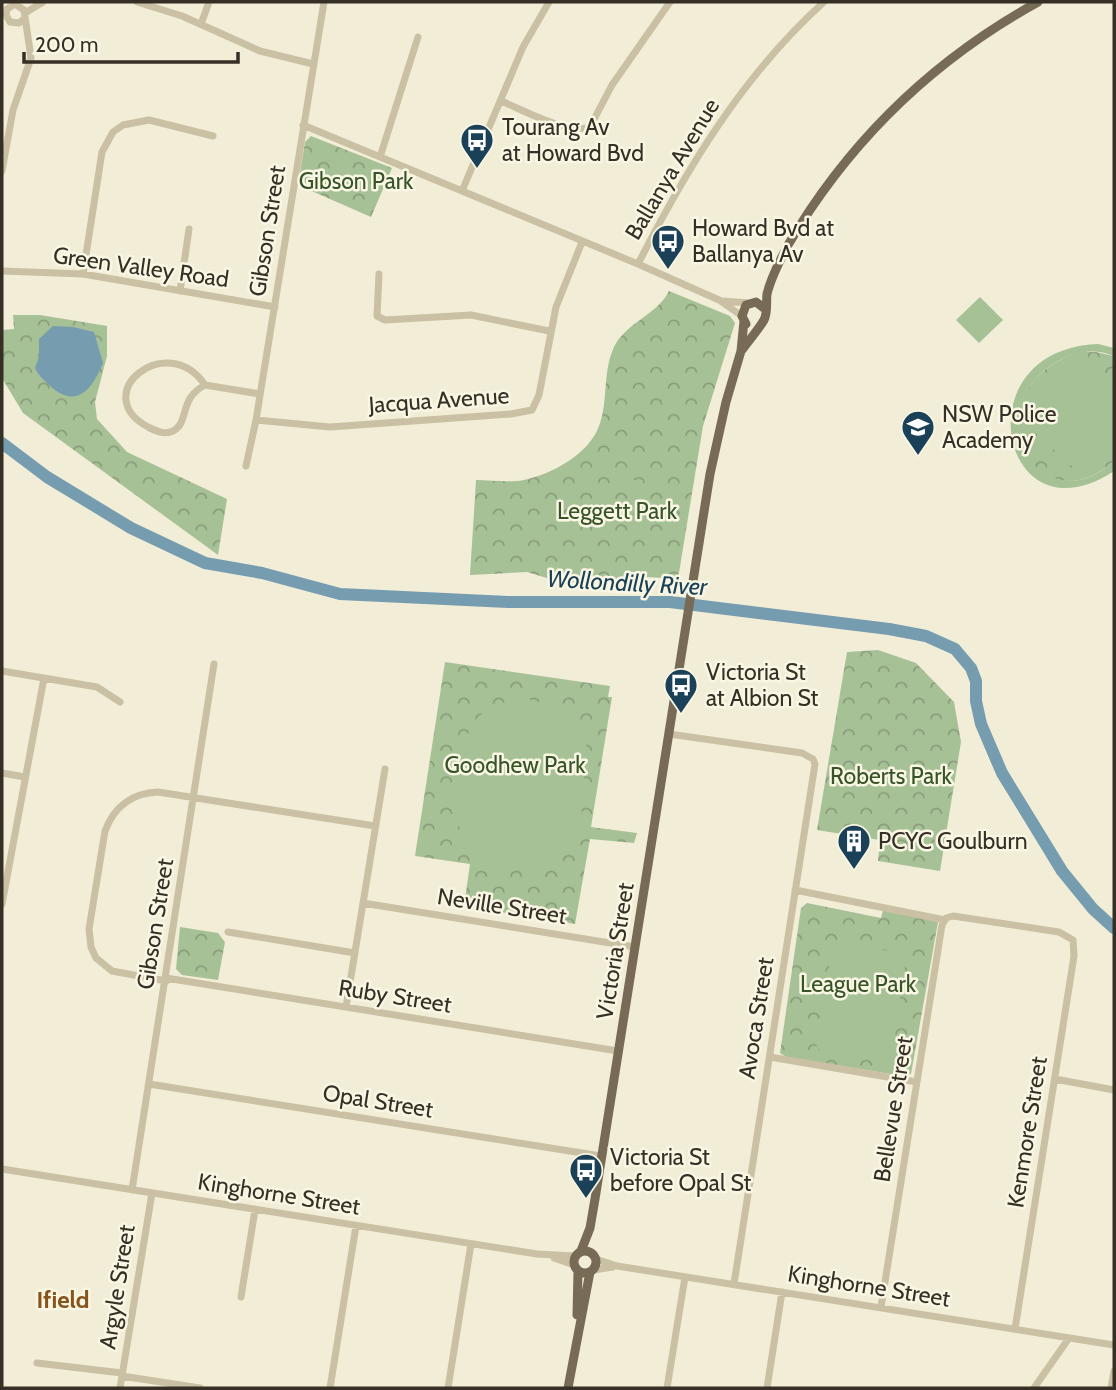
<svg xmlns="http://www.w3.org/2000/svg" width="1116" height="1390" viewBox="0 0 1116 1390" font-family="Cabin,sans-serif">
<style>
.forest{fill:url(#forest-crowns)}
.pitch{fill:#a7c197}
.water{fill:#759caf}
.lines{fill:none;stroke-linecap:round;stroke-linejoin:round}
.river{stroke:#759caf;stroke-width:12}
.minor{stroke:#cac0a3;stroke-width:7}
.major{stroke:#776b56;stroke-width:9}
.labels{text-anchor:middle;stroke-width:5;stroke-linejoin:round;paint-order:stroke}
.poi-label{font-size:23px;fill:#352f25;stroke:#f9f6e3;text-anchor:start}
.street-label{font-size:23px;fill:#352f25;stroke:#f9f6e3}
.park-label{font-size:23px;fill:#375328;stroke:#f9f6e3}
.water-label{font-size:24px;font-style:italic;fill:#1a4157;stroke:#f9f6e3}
.neighbourhood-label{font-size:24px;font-weight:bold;fill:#86541c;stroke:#f9f6e3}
</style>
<defs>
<pattern id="forest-crowns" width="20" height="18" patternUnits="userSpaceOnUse" patternTransform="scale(1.75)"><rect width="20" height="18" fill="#a7c197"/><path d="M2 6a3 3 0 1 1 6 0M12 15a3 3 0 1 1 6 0" fill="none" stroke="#899d7b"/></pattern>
</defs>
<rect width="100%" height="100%" fill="#f2edd7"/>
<path class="forest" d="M 311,136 L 392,168 L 371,217 L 298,185 L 305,142 Z
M 669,291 L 730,316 L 735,323 L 703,426 L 678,579 L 647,577 L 563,583 L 527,572 L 470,575 L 476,480 C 491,480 509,483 524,480 C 552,474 589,454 599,426 C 608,403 603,375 612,352 C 622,323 656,317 669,291 Z
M 13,315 L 40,315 L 107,326 L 107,356 L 95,402 L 97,419 L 127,452 L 227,499 L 218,555 L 23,413 L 2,378 L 2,330 L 14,329 Z
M 1078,352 L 1096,352 L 1114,356 L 1114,461 C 1035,532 962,394 1078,352 Z
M 878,650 L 916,663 L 954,702 L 961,742 L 940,871 L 878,861 L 880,840 L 817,830 L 847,652 Z
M 445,662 L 610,686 L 608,697 L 612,697 L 591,827 L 637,833 L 634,843 L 590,839 L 575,924 L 464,906 L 470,864 L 415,856 Z
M 807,903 L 881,918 L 883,910 L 938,922 L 911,1074 L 903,1076 L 786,1057 L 780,1053 L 801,908 Z
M 180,927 L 218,933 L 225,942 L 218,980 L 182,975 L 176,969 Z"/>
<path class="pitch" d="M 980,297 L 1003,320 L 979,343 L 956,320 Z
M 1098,344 L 1114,348 L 1114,356 C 1095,348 1076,351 1058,361 C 972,411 1041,527 1114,461 L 1114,471 C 1001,546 960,349 1098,344 Z
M 1076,355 L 1108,383 L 1050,446 L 1019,418 Z
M 1109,384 L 1114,388 L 1114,442 L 1083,476 L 1052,448 Z
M 633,480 L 643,480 L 643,494 L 647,494 L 646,511 L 641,516 L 632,513 Z
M 523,698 C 550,703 586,719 587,752 C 587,764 584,777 583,789 C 582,802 583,820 577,831 C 564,860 531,873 501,865 C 485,861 468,848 461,832 C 454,814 457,800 460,780 C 467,730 466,709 523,698 Z
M 833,942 L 907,954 L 890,1061 L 816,1049 Z"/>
<path class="water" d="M 53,326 L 73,327 L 94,332 L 103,363 C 92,390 76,410 49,385 C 43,379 38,375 35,368 L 39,357 L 39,339 Z"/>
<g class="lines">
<path class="river" d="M 2,443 L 47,477 L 131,528 L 205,563 L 262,573 L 340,594 L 508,602 L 670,602 L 889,629 L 926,636 L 955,649 L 971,668 L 976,681 L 976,701 L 981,724 L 1002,773 L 1062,871 L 1093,909 L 1114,928"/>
<path class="minor" d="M 137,2 L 182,16 L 260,51 L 313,64
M 25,13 L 43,2
M 201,24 L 209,2
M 501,101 C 523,110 568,135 590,127 L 612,85 L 670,2
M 303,125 L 638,264 L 719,300 L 742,316
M 380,157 L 418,37
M 2,171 L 13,110 L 31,58 L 24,10 L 15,4 L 7,9 L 6,15 L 10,22 L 19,23 L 24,19
M 462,191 L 523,47 L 549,2
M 638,264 C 687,168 743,75 824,2
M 2,271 L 83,274 L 275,307
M 83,274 L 102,152 L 113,132 L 123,125 L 149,120 L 213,136
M 379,274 L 377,316 L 385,320 L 471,315 L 549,331
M 180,291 L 189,229
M 723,301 L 749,303
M 205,385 C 178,399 190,422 173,431 C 164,435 156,431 148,427 C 87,394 167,329 205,385 L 260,394
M 256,420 L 330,427 L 511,414 L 532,410 L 539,395 L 556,307 L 582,242
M 246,466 L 256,420 L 324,2
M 2,671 L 97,687 L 120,702
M 669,734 L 802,753 L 813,759 L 815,764 L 734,1284
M 2,773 L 25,777
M 795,890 L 945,920
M 363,903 L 635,947
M 2,904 L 44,678
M 228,932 L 355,953
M 166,978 L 618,1051
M 166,981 L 112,971 L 96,958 L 91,947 L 89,929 L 105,831 C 114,807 132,793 158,792 L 375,826
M 346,1007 L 385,769
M 770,1057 L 917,1082
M 1055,1079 L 1114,1090
M 149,1084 L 601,1156
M 2,1169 L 537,1254 L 575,1256
M 132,1190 L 214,664
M 554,1258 L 574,1265
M 596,1259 L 617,1266 L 1114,1345
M 593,1270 L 613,1267
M 241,1297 L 255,1210
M 881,1307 L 942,925 L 946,918 L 953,916 L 1059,932 L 1073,940 L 1074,956 L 1015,1329
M 37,1363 L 122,1373
M 122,1376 L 200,1388
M 120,1388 L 152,1193
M 330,1388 L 356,1226
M 448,1388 L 471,1244
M 667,1388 L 685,1277
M 767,1388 L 782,1292
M 1034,1388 L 1069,1338
M 1111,1388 L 1114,1371"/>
<path class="major" d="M 746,324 L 742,316 L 746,305 L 756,302 L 765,309
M 742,350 C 749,340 759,329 764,320 C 768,313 766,301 767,294 C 771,277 780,260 788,245 C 849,141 933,60 1038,2
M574 1262a11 11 0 1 1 22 0a11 11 0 1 1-22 0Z
M 581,1251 L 590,1228 L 595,1199 L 710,474 L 726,402 L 741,351 L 744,321
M 577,1315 L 578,1271
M 568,1388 L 590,1272"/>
</g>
<defs>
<symbol id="bus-pin" viewBox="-11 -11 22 30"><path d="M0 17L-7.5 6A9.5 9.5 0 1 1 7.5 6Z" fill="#1a4157" stroke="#f9f6e3"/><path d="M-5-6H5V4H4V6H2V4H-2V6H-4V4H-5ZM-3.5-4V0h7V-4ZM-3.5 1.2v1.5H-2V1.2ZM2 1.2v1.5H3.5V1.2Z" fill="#fff"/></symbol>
<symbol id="university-pin" viewBox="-11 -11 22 30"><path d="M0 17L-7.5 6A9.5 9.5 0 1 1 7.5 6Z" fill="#1a4157" stroke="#f9f6e3"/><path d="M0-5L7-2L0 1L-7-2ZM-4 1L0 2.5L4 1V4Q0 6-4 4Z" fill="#fff"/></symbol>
<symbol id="building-pin" viewBox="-11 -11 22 30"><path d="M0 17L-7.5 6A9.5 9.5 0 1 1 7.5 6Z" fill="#1a4157" stroke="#f9f6e3"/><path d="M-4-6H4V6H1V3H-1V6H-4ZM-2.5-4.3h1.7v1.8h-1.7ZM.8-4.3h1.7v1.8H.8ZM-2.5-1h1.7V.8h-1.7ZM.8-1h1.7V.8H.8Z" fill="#fff"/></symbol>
</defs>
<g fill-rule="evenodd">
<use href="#bus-pin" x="458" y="121" width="38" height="52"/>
<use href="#bus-pin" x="649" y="222" width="38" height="52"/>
<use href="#university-pin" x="899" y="408" width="38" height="52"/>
<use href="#bus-pin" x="662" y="666" width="38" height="52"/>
<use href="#building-pin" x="835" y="822" width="38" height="52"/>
<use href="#bus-pin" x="567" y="1151" width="38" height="52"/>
</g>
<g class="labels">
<g class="poi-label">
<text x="502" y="135">Tourang Av<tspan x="502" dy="26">at Howard Bvd</tspan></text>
<text x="692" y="236">Howard Bvd at<tspan x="692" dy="26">Ballanya Av</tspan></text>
<text x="942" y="422">NSW Police<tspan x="942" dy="26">Academy</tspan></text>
<text x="706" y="680">Victoria St<tspan x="706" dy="26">at Albion St</tspan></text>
<text x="878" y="849">PCYC Goulburn</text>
<text x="610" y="1165">Victoria St<tspan x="610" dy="26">before Opal St</tspan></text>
</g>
<g class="street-label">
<text transform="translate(672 169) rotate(-59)" y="8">Ballanya Avenue</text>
<text transform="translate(267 231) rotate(-81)" y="8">Gibson Street</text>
<text transform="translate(141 267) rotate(8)" y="8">Green Valley Road</text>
<text transform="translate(439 400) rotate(-4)" y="8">Jacqua Avenue</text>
<text transform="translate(502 906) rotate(9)" y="8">Neville Street</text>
<text transform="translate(155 924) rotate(-81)" y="8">Gibson Street</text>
<text transform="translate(615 951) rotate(-81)" y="8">Victoria Street</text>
<text transform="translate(395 996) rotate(9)" y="8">Ruby Street</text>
<text transform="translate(756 1018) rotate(-81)" y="8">Avoca Street</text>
<text transform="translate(378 1101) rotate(9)" y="8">Opal Street</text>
<text transform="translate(893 1109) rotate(-81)" y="8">Bellevue Street</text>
<text transform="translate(1027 1132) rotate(-81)" y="8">Kenmore Street</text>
<text transform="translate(279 1194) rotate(9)" y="8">Kinghorne Street</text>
<text transform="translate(869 1286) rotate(9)" y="8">Kinghorne Street</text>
<text transform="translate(117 1287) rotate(-81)" y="8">Argyle Street</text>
</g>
<g class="park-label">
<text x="356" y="189">Gibson Park</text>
<text x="617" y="519">Leggett Park</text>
<text x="515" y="773">Goodhew Park</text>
<text x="891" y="784">Roberts Park</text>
<text x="858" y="992">League Park</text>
</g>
<g class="water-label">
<text transform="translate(627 583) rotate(3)" y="8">Wollondilly River</text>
</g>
<g class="neighbourhood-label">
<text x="63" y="1308">Ifield</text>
</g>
</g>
<rect width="1116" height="1390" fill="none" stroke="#352f25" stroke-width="7"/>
<path d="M24 52v10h214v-10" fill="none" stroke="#352f25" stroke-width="3.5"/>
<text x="35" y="52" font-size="21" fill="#352f25" stroke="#f9f6e3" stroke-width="5" paint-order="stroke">200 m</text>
</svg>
